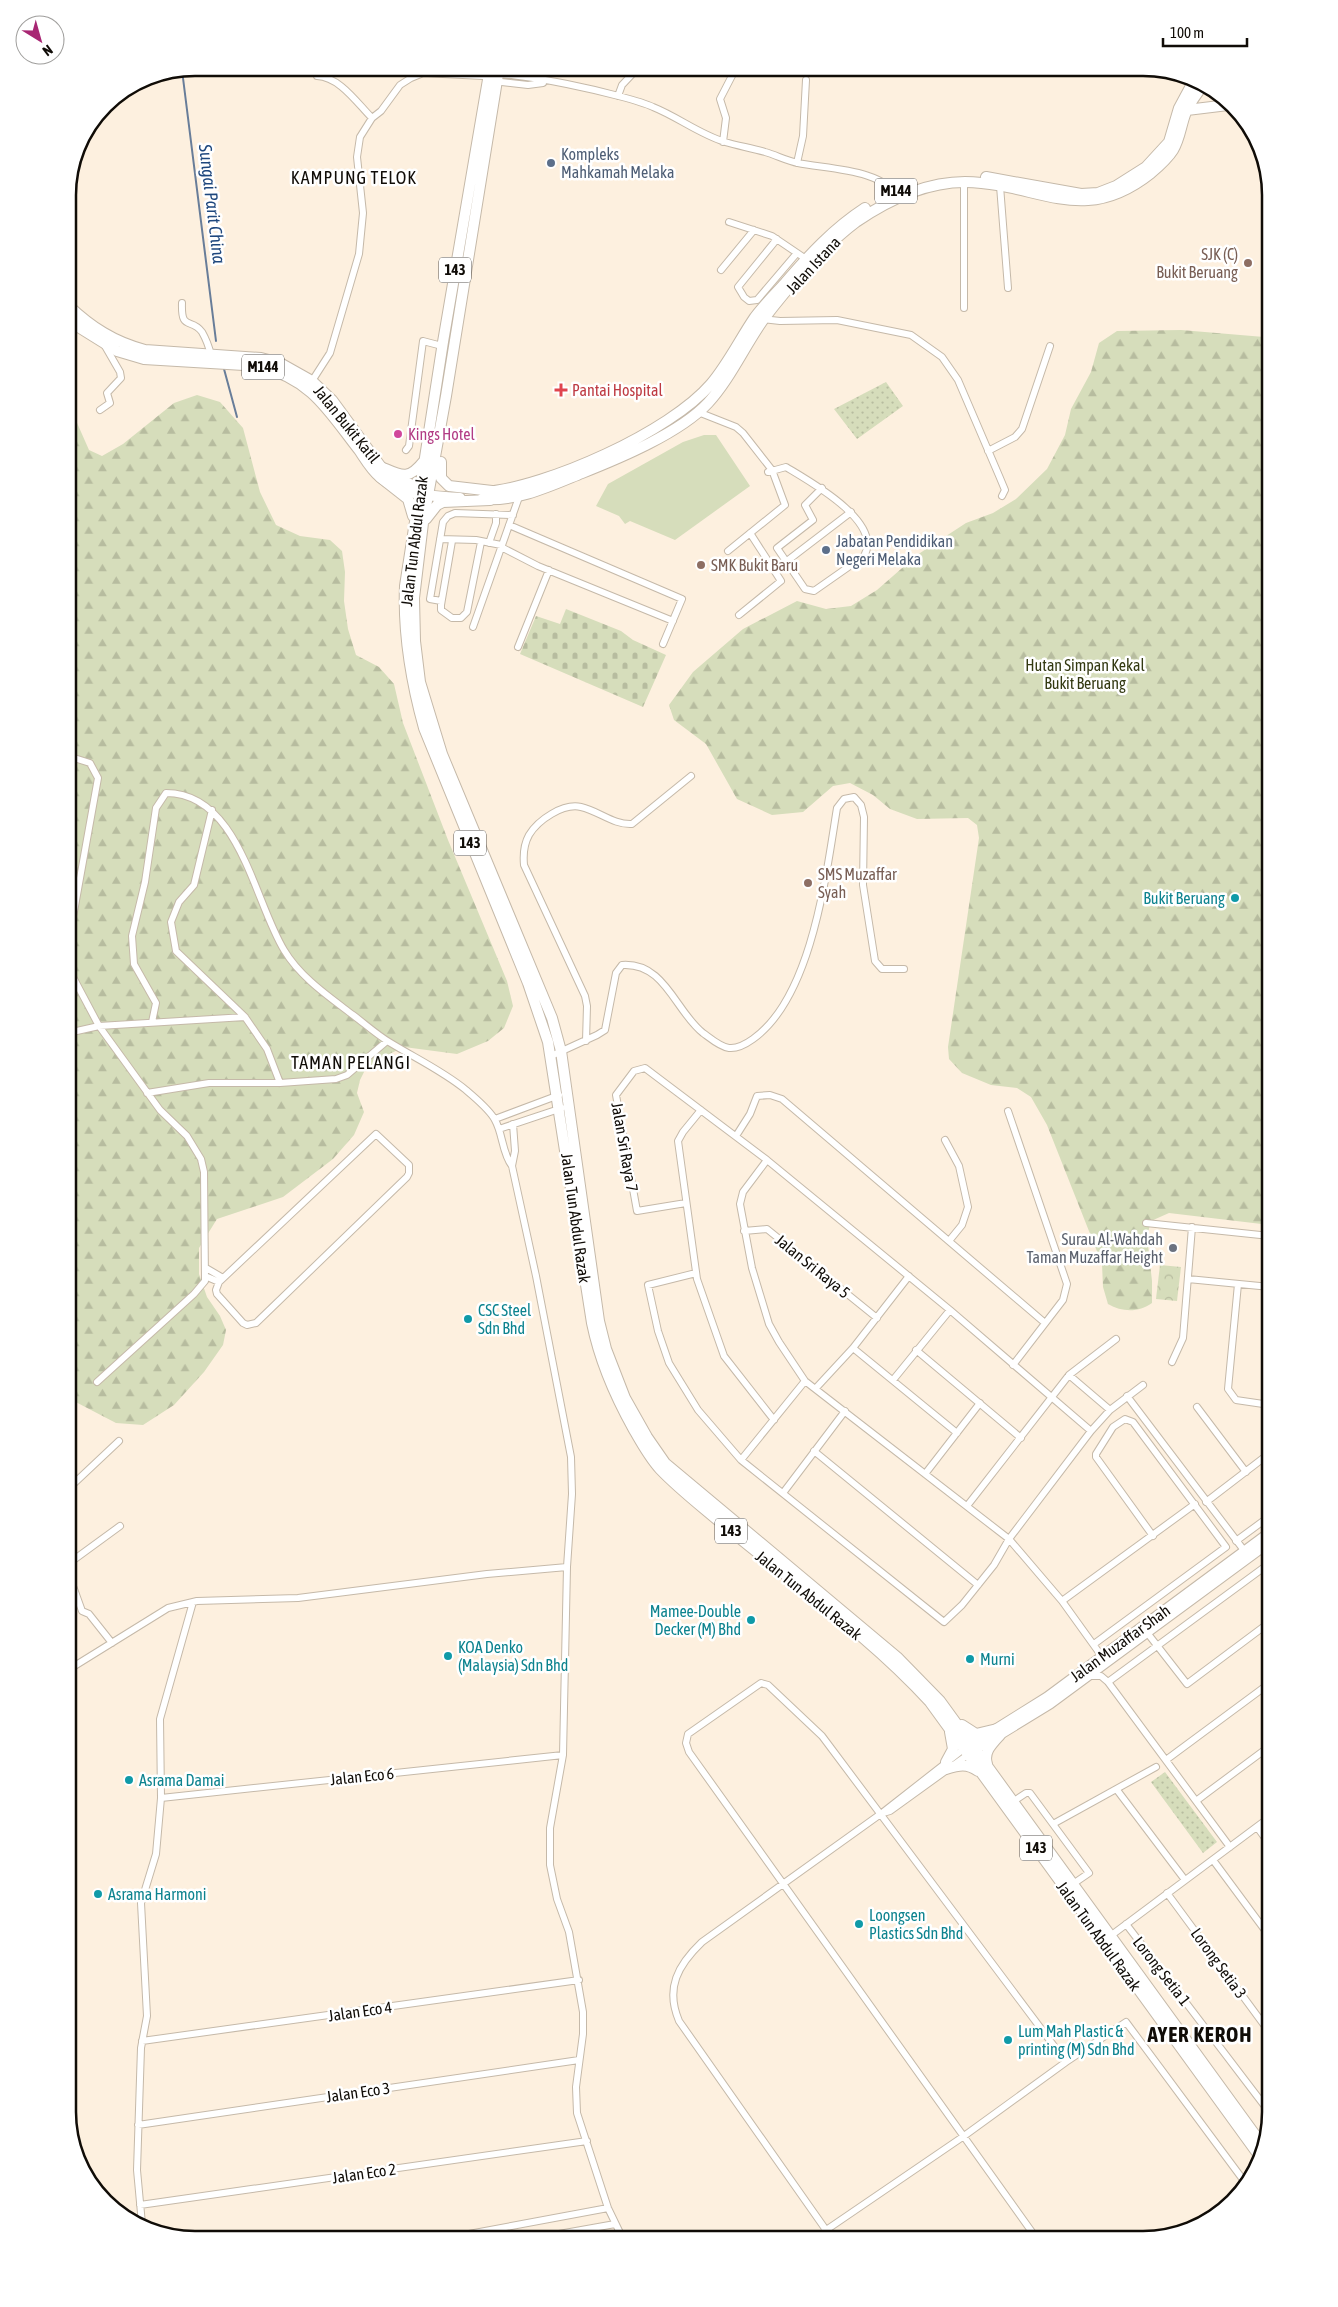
<svg xmlns="http://www.w3.org/2000/svg" width="1338" height="2307" viewBox="0 0 1338 2307" font-family="'Asap Condensed',sans-serif">
<style>
.grass{fill:url(#grass-dots)}
.forest{fill:url(#forest-firs)}
.cemetery{fill:url(#cemetery-stones)}
.park{fill:url(#park-crowns)}
.garden{fill:#d6ddbb}
.lines{fill:none;stroke-linecap:round;stroke-linejoin:round}
.stream{stroke:#687d99;stroke-width:2}
.minor-casing{stroke:#c5b9a9;stroke-width:8}
.secondary-casing{stroke:#c5b9a9;stroke-width:11}
.primary-casing{stroke:#c5b9a9;stroke-width:12}
.trunk-casing{stroke:#c5b9a9;stroke-width:12}
.minor{stroke:#fff;stroke-width:6}
.secondary{stroke:#fff;stroke-width:9}
.primary{stroke:#fff;stroke-width:10}
.trunk{stroke:#fff;stroke-width:10}
.service-dot{fill:#5c6f8a;stroke:#fff;stroke-width:2}
.education-dot{fill:#8d6e63;stroke:#fff;stroke-width:2}
.health-dot{fill:#e0444e;stroke:#fff;stroke-width:2}
.hotel-dot{fill:#d1479c;stroke:#fff;stroke-width:2}
.culture-dot{fill:#0f9aa8;stroke:#fff;stroke-width:2}
.worship-dot{fill:#6b7280;stroke:#fff;stroke-width:2}
.labels{text-anchor:middle;stroke-width:5;stroke-linejoin:round;paint-order:stroke}
.shield{fill:#fff;stroke:#585551;stroke-width:1}
.shield-label{font-size:15px;font-weight:bold;fill:#100c07}
.service-label{font-size:16px;fill:#4e5e75;stroke:#fff;text-anchor:start}
.education-label{font-size:16px;fill:#785e54;stroke:#fff;text-anchor:start}
.street-label{font-size:16px;fill:#100c07;stroke:#fff}
.health-label{font-size:16px;fill:#be3a42;stroke:#fff;text-anchor:start}
.hotel-label{font-size:16px;fill:#b23c85;stroke:#fff;text-anchor:start}
.park-label{font-size:16px;fill:#333911;stroke:#fff}
.culture-label{font-size:16px;fill:#0d838f;stroke:#fff;text-anchor:start}
.worship-label{font-size:16px;fill:#5b616d;stroke:#fff;text-anchor:end}
.neighbourhood-label{font-size:18px;letter-spacing:1px;fill:#100c07;stroke:#fff}
.water-label{font-size:18px;font-style:italic;fill:#1e477d;stroke:#fff}
.district-label{font-size:21px;font-weight:bold;letter-spacing:1px;fill:#100c07;stroke:#fff}
.rim{fill:none;stroke:#100c07;stroke-width:2.5}
</style>
<defs>
<pattern id="grass-dots" width="8" height="8" patternUnits="userSpaceOnUse" patternTransform="scale(1.25)"><rect width="8" height="8" fill="#d6ddbb"/><path d="M2 2h.1M6 6h.1" fill="none" stroke="#b7bc9f" stroke-width="1.8" stroke-linecap="round"/></pattern>
<pattern id="forest-firs" width="22" height="20" patternUnits="userSpaceOnUse" patternTransform="scale(1.25)"><rect width="22" height="20" fill="#d6ddbb"/><path d="M5 1l3.5 6h-7zM16 11l3.5 6h-7z" fill="#b7bc9f"/></pattern>
<pattern id="cemetery-stones" width="16" height="16" patternUnits="userSpaceOnUse" patternTransform="scale(1.25)"><rect width="16" height="16" fill="#d6ddbb"/><path d="M2 7V4a2 2 0 0 1 4 0v3zM10 15v-3a2 2 0 0 1 4 0v3z" fill="#b7bc9f"/></pattern>
<pattern id="park-crowns" width="20" height="18" patternUnits="userSpaceOnUse" patternTransform="scale(1.25)"><rect width="20" height="18" fill="#d6ddbb"/><path d="M2 6a3 3 0 1 1 6 0M12 15a3 3 0 1 1 6 0" fill="none" stroke="#b7bc9f"/></pattern>
</defs>
<rect width="100%" height="100%" fill="#fdf0df"/>
<path class="grass" d="M 886,382 L 903,406 L 857,439 L 834,409 Z
M 1165,1772 L 1217,1842 L 1203,1853 L 1151,1782 Z"/>
<path class="forest" d="M 1181,330 L 1264,337 L 1270,345 L 1270,386 L 1266,416 L 1270,443 L 1270,1225 L 1169,1213 L 1151,1221 L 1147,1236 L 1152,1281 L 1152,1303 C 1138,1313 1122,1312 1108,1304 L 1103,1287 L 1102,1264 L 1047,1125 L 1031,1097 L 1017,1088 L 991,1085 L 962,1073 L 949,1059 L 948,1047 L 979,838 L 977,825 L 968,818 L 917,819 L 890,809 L 873,795 L 850,783 L 833,786 L 803,812 L 772,815 L 737,799 L 706,744 L 674,720 L 669,705 L 693,672 L 743,629 L 797,601 L 826,609 L 851,606 L 877,590 L 917,555 L 966,523 L 993,513 L 1016,499 L 1047,469 L 1065,435 L 1071,409 L 1091,372 L 1099,343 L 1117,331 Z
M 68,385 L 74,416 L 89,450 L 102,456 L 123,444 L 174,403 L 197,395 L 220,402 L 243,428 L 260,492 L 276,525 L 300,536 L 330,540 L 342,551 L 345,572 L 344,601 L 348,629 L 356,655 L 379,667 L 394,684 L 403,723 L 448,840 L 507,981 L 513,1006 L 504,1028 L 488,1041 L 457,1054 L 404,1047 L 381,1058 L 365,1070 L 360,1080 L 357,1093 L 364,1112 L 354,1135 L 333,1159 L 283,1197 L 217,1219 L 199,1248 L 199,1274 L 207,1297 L 220,1316 L 226,1330 L 223,1345 L 204,1372 L 174,1405 L 143,1425 L 116,1423 L 68,1398 Z"/>
<path class="cemetery" d="M 566,609 L 621,631 L 633,640 L 666,655 L 643,707 L 520,654 L 536,616 L 560,624 Z"/>
<path class="park" d="M 1160,1265 L 1181,1267 L 1177,1301 L 1156,1299 Z"/>
<path class="garden" d="M 704,435 L 716,435 L 750,486 L 675,540 L 630,521 L 625,524 L 619,516 L 596,506 L 608,484 L 683,442 Z"/>
<g class="lines">
<path class="stream" d="M 182,70 L 216,341
M 224,369 L 237,417"/>
<defs>
<path id="minor" d="M 317,76 C 340,77 357,103 372,118
M 493,81 L 528,85 L 543,83
M 618,96 L 622,85 L 638,68
M 723,142 L 726,118 L 720,99 L 736,68
M 75,156 L 110,101
M 797,163 L 803,136 L 806,80
M 1000,186 L 1008,288
M 729,222 L 772,236 L 806,259
M 777,239 L 738,287 L 744,297 L 749,301 L 757,300 L 797,253
M 721,270 L 754,230
M 182,303 C 181,332 191,317 202,332 C 206,339 209,347 211,355
M 964,308 L 964,182
M 762,319 L 780,321 L 837,320 L 911,335 L 942,357 L 958,380 L 1000,478 L 1005,490 L 1002,496
M 312,381 L 330,353 L 359,254 L 363,213 L 357,157 L 360,137 L 372,118 L 381,111 L 400,85 L 411,78 L 423,73 L 483,76 C 503,67 630,96 653,107 C 678,117 699,134 725,142 C 738,146 752,148 765,152 C 776,155 787,161 798,163 C 825,169 885,169 898,198
M 100,410 L 110,403 L 107,393 L 121,378 L 120,372 L 105,346
M 698,412 L 736,427 L 743,433 L 772,470 L 785,505 L 728,551
M 406,450 L 409,446 L 423,341 L 442,346
M 988,451 L 1015,437 L 1022,429 L 1050,346
M 768,472 L 786,467 C 809,481 884,522 864,556 L 814,591 L 805,589 L 777,548 L 813,520 L 805,505 L 822,488
M 509,525 L 682,599 L 663,644
M 440,539 L 476,540 L 501,545
M 452,541 L 441,605 L 441,610 L 452,618 L 461,618 L 467,612 L 481,542
M 489,543 L 496,523 L 496,514
M 501,547 L 538,566 L 673,621
M 787,561 L 851,512
M 441,601 L 430,599 L 443,522 L 448,516 L 455,513 L 513,515
M 739,615 L 781,581 L 750,533
M 473,627 L 519,497
M 518,647 L 549,570
M 212,810 L 194,885 L 179,902 L 171,922 L 176,951 L 245,1017 L 267,1049 L 280,1083
M 68,945 L 98,778 L 90,763 L 68,756
M 68,954 L 73,977 L 99,1026 L 160,1110 L 187,1136 L 201,1159 L 204,1172 L 205,1281 L 194,1294 L 97,1382
M 152,1022 L 156,1003 L 134,964 L 132,936 L 145,882 L 156,808 L 166,793 C 239,793 254,901 284,950 C 300,977 328,996 353,1015 C 365,1024 376,1034 389,1042 C 415,1058 443,1071 466,1090 C 476,1099 489,1109 495,1120 C 503,1134 502,1153 512,1166 L 536,1276 L 571,1457 L 572,1494 L 567,1567 L 563,1755 L 550,1828 L 550,1865 L 557,1899 L 569,1932 L 583,2012 L 583,2034 L 576,2087 L 577,2113 L 608,2208 L 623,2239
M 68,1033 L 99,1026 L 245,1017
M 586,1041 L 587,1006 L 585,996 L 524,865 C 523,854 524,844 529,835 C 538,820 563,803 581,807 C 599,811 613,825 632,824 L 691,776
M 551,1056 L 597,1035 L 605,1030 L 616,973 L 622,965 C 665,962 675,1011 703,1033 C 710,1038 720,1047 729,1048 C 738,1049 746,1044 753,1039 C 812,997 826,875 837,808 L 844,799 L 854,797 L 861,805 L 864,817 L 863,885 L 875,961 L 882,969 L 904,969
M 147,1093 L 209,1083 L 280,1083 L 336,1079 L 347,1075 L 387,1041
M 701,1110 L 683,1132 L 678,1141 L 697,1279 L 724,1356 L 774,1420
M 1008,1111 L 1067,1284 L 1063,1300 L 1013,1365
M 495,1119 L 559,1095
M 499,1129 L 562,1108
M 376,1134 L 409,1165 L 409,1173 L 407,1177 L 256,1323 L 247,1325 L 243,1323 L 217,1294 L 216,1290 L 219,1282 Z
M 736,1136 L 750,1114 L 757,1096 L 770,1095 L 782,1099 L 1045,1323
M 945,1140 L 959,1166 L 968,1207 L 962,1225 L 949,1241
M 767,1160 L 743,1192 L 740,1204 L 752,1268 L 769,1324 L 779,1342 L 805,1381 L 1009,1539 L 1062,1601 L 1103,1658
M 512,1166 L 515,1151 L 513,1124
M 686,1203 L 637,1211 L 616,1095 L 634,1071 L 645,1068 L 767,1160 L 950,1310 L 1091,1431
M 1146,1223 L 1270,1236
M 744,1231 L 767,1229 L 877,1318
M 206,1268 L 223,1278
M 696,1273 L 648,1285 L 658,1331 L 669,1363 L 698,1410 L 741,1460 L 944,1622 L 962,1605 L 994,1565 L 1009,1539 L 1091,1431 L 1110,1410 L 1143,1385
M 205,1276 L 219,1282
M 1188,1279 L 1270,1287
M 1238,1284 L 1228,1389 L 1236,1400 L 1270,1405
M 853,1348 L 957,1433
M 916,1350 L 1021,1438
M 1172,1362 L 1183,1338 L 1192,1227
M 1069,1375 L 1110,1410
M 893,1380 L 950,1310
M 816,1388 L 853,1348 L 909,1276
M 1127,1396 L 1246,1553
M 1197,1407 L 1246,1472
M 68,1414 L 70,1411
M 814,1451 L 978,1585
M 741,1460 L 805,1381
M 925,1474 L 980,1403
M 68,1489 L 119,1441
M 783,1493 L 845,1411
M 1206,1502 L 1270,1453
M 967,1506 L 1069,1375 L 1116,1339
M 1236,1541 L 1270,1516
M 68,1564 L 120,1526
M 68,1578 L 73,1586 L 82,1611 L 89,1614 L 112,1643
M 1062,1601 L 1195,1504
M 1145,1630 L 1187,1684 L 1270,1622
M 1094,1644 L 1226,1547 L 1133,1422 L 1125,1419 L 1113,1427 L 1096,1454 L 1096,1457 L 1153,1536
M 68,1670 L 168,1608 L 197,1601 L 298,1598 L 487,1574 L 567,1567
M 1089,1676 L 1101,1676 L 1108,1682 L 1230,1847
M 1108,1682 L 1270,1563
M 1166,1760 L 1270,1683
M 1117,1790 L 1185,1880
M 161,1798 L 563,1755
M 1014,1801 L 1026,1793 L 1030,1793 L 1089,1873 L 1073,1884
M 1196,1801 L 1270,1746
M 883,1813 L 890,1811 L 969,1754
M 1053,1824 L 1156,1767
M 1257,1827 L 1270,1845
M 1213,1860 L 1270,1937
M 1167,1893 L 1270,2033
M 1126,1924 L 1270,2113
M 1109,1937 L 1270,1817
M 142,2041 L 579,1980
M 138,2125 L 579,2060
M 140,2205 L 587,2141
M 142,2224 L 137,2170 L 141,2048 L 147,2016 L 141,1903 L 156,1854 L 161,1798 L 160,1719 L 193,1602
M 826,2230 L 679,2021 C 665,1988 678,1965 702,1942 L 882,1813 L 965,1748
M 442,2239 L 608,2208
M 531,2239 L 615,2224
M 813,2239 L 964,2136 L 1066,2062 L 1126,2022 L 1247,2185
M 1037,2239 L 689,1752 L 686,1743 L 688,1734 L 761,1683 L 768,1685 L 822,1736 L 1066,2062"/>
<path id="secondary" d="M 967,1747 L 1047,1697 L 1270,1532
M 970,1753 L 1050,1704 L 1270,1542"/>
<path id="primary" d="M 1187,110 L 1228,105
M 986,177 L 1081,194 L 1098,193 L 1116,186 L 1146,167 L 1169,142 L 1179,108 L 1193,82
M 68,305 C 91,327 114,342 145,350 L 261,358 L 280,363 L 312,381 L 332,400 L 381,467 L 401,481 L 416,486
M 68,317 L 80,328 L 117,351 L 144,359 L 260,366 C 313,381 327,409 359,450 C 365,459 372,471 380,477 C 402,496 433,496 460,498
M 485,492 C 547,487 670,432 711,384 C 728,364 740,339 755,317 C 764,305 775,294 785,283 C 810,254 833,229 865,208
M 482,499 C 517,502 550,486 582,473 C 620,458 680,433 708,403 C 730,379 744,347 763,320 C 787,288 824,246 856,222 C 888,200 926,182 965,182 C 1039,183 1082,228 1151,173 C 1158,167 1168,158 1173,150 C 1180,139 1181,124 1186,112 C 1190,102 1197,94 1203,85"/>
<path id="trunk" d="M 490,68 L 443,342 L 405,586 C 403,635 411,681 424,728 L 528,983 L 548,1042 L 592,1323 C 600,1362 614,1394 633,1428 C 641,1442 649,1457 660,1469 C 678,1488 700,1505 720,1522 C 790,1581 868,1634 930,1702 L 1258,2154
M 499,68 L 446,396 L 423,523 L 414,598 L 415,641 L 420,682 L 442,754 L 552,1018 L 561,1051 L 599,1321 L 606,1349 L 625,1398 L 647,1437 L 665,1463 L 897,1657 L 940,1701 L 1261,2143
M 441,462 L 441,478 L 449,486 L 492,491
M 381,467 C 402,476 408,481 424,461
M 380,477 L 408,499 L 413,516
M 426,519 L 437,505 L 443,502 L 490,500
M 962,1725 L 976,1734 L 997,1729
M 946,1762 L 953,1749 L 950,1732
M 987,1764 C 983,1752 992,1744 1000,1735
M 946,1769 C 959,1765 967,1763 978,1771"/>
</defs>
<use href="#minor" class="minor-casing"/>
<use href="#secondary" class="secondary-casing"/>
<use href="#primary" class="primary-casing"/>
<use href="#trunk" class="trunk-casing"/>
<use href="#minor" class="minor"/>
<use href="#secondary" class="secondary"/>
<use href="#primary" class="primary"/>
<use href="#trunk" class="trunk"/>
</g>
<g class="service-dot">
<circle cx="551" cy="163" r="5"/>
<circle cx="826" cy="550" r="5"/>
</g>
<g class="education-dot">
<circle cx="1248" cy="263" r="5"/>
<circle cx="701" cy="565" r="5"/>
<circle cx="808" cy="883" r="5"/>
</g>
<path class="health-dot" d="M558.5 382.5h5v5h5v5h-5v5h-5v-5h-5v-5h5z"/>
<circle class="hotel-dot" cx="398" cy="434" r="5"/>
<g class="culture-dot">
<circle cx="1235" cy="898" r="5"/>
<circle cx="468" cy="1319" r="5"/>
<circle cx="751" cy="1620" r="5"/>
<circle cx="448" cy="1656" r="5"/>
<circle cx="970" cy="1659" r="5"/>
<circle cx="129" cy="1780" r="5"/>
<circle cx="98" cy="1894" r="5"/>
<circle cx="859" cy="1924" r="5"/>
<circle cx="1008" cy="2040" r="5"/>
</g>
<circle class="worship-dot" cx="1173" cy="1248" r="5"/>
<g class="labels">
<g class="shield">
<rect x="875" y="178.5" width="42" height="25" rx="4"/>
<rect x="439" y="257.5" width="32" height="25" rx="4"/>
<rect x="242" y="354.5" width="42" height="25" rx="4"/>
<rect x="454" y="830.5" width="32" height="25" rx="4"/>
<rect x="715" y="1518.5" width="32" height="25" rx="4"/>
<rect x="1020" y="1835.5" width="32" height="25" rx="4"/>
</g>
<g class="shield-label">
<text x="896" y="196">M144</text>
<text x="455" y="275">143</text>
<text x="263" y="372">M144</text>
<text x="470" y="848">143</text>
<text x="731" y="1536">143</text>
<text x="1036" y="1853">143</text>
</g>
<g class="service-label">
<text x="561" y="160">Kompleks<tspan x="561" dy="18">Mahkamah Melaka</tspan></text>
<text x="836" y="547">Jabatan Pendidikan<tspan x="836" dy="18">Negeri Melaka</tspan></text>
</g>
<g class="education-label">
<text x="1238" y="260" text-anchor="end">SJK (C)<tspan x="1238" dy="18">Bukit Beruang</tspan></text>
<text x="711" y="571">SMK Bukit Baru</text>
<text x="818" y="880">SMS Muzaffar<tspan x="818" dy="18">Syah</tspan></text>
</g>
<g class="street-label">
<text transform="translate(813 265) rotate(-47)" y="6">Jalan Istana</text>
<text transform="translate(347 424) rotate(51)" y="6">Jalan Bukit Katil</text>
<text transform="translate(414 541) rotate(-83)" y="6">Jalan Tun Abdul Razak</text>
<text transform="translate(625 1147) rotate(80)" y="6">Jalan Sri Raya 7</text>
<text transform="translate(576 1218) rotate(82)" y="6">Jalan Tun Abdul Razak</text>
<text transform="translate(813 1266) rotate(39)" y="6">Jalan Sri Raya 5</text>
<text transform="translate(809 1595) rotate(39)" y="6">Jalan Tun Abdul Razak</text>
<text transform="translate(1120 1643) rotate(-36)" y="6">Jalan Muzaffar Shah</text>
<text transform="translate(362 1776) rotate(-6)" y="6">Jalan Eco 6</text>
<text transform="translate(1099 1936) rotate(54)" y="6">Jalan Tun Abdul Razak</text>
<text transform="translate(1219 1963) rotate(54)" y="6">Lorong Setia 3</text>
<text transform="translate(1162 1971) rotate(52)" y="6">Lorong Setia 1</text>
<text transform="translate(360 2011) rotate(-8)" y="6">Jalan Eco 4</text>
<text transform="translate(358 2092) rotate(-8)" y="6">Jalan Eco 3</text>
<text transform="translate(364 2173) rotate(-8)" y="6">Jalan Eco 2</text>
</g>
<g class="health-label">
<text x="572" y="396">Pantai Hospital</text>
</g>
<g class="hotel-label">
<text x="408" y="440">Kings Hotel</text>
</g>
<g class="park-label">
<text x="1085" y="671">Hutan Simpan Kekal<tspan x="1085" dy="18">Bukit Beruang</tspan></text>
</g>
<g class="culture-label">
<text x="1225" y="904" text-anchor="end">Bukit Beruang</text>
<text x="478" y="1316">CSC Steel<tspan x="478" dy="18">Sdn Bhd</tspan></text>
<text x="741" y="1617" text-anchor="end">Mamee-Double<tspan x="741" dy="18">Decker (M) Bhd</tspan></text>
<text x="458" y="1653">KOA Denko<tspan x="458" dy="18">(Malaysia) Sdn Bhd</tspan></text>
<text x="980" y="1665">Murni</text>
<text x="139" y="1786">Asrama Damai</text>
<text x="108" y="1900">Asrama Harmoni</text>
<text x="869" y="1921">Loongsen<tspan x="869" dy="18">Plastics Sdn Bhd</tspan></text>
<text x="1018" y="2037">Lum Mah Plastic &amp;<tspan x="1018" dy="18">printing (M) Sdn Bhd</tspan></text>
</g>
<g class="worship-label">
<text x="1163" y="1245">Surau Al-Wahdah<tspan x="1163" dy="18">Taman Muzaffar Height</tspan></text>
</g>
<g class="neighbourhood-label">
<text x="354" y="184">KAMPUNG TELOK</text>
<text x="351" y="1069">TAMAN PELANGI</text>
</g>
<g class="water-label">
<text transform="translate(212 204) rotate(83)" y="6">Sungai Parit China</text>
</g>
<g class="district-label">
<text x="1200" y="2042">AYER KEROH</text>
</g>
</g>
<path d="M0 0H1338V2307H0ZM195 76H1143A119 119 0 0 1 1262 195V2112A119 119 0 0 1 1143 2231H195A119 119 0 0 1 76 2112V195A119 119 0 0 1 195 76Z" fill="#fff" fill-rule="evenodd"/>
<path class="rim" d="M195 76H1143A119 119 0 0 1 1262 195V2112A119 119 0 0 1 1143 2231H195A119 119 0 0 1 76 2112V195A119 119 0 0 1 195 76Z"/>
<g transform="translate(40 40) rotate(143)"><circle r="24" fill="#ffffff" stroke="#9f9e9c"/>
<path d="M0-4L9 19L0 12L-9 19Z" fill="#a82673"/>
<text y="-8" font-size="14" font-weight="bold" text-anchor="middle" fill="#100c07">N</text>
</g>
<path d="M1163 38v8h84v-8" fill="none" stroke="#100c07" stroke-width="2.5"/>
<text x="1170" y="38" font-size="15" fill="#100c07" stroke="#ffffff" stroke-width="4" paint-order="stroke">100 m</text>
</svg>
